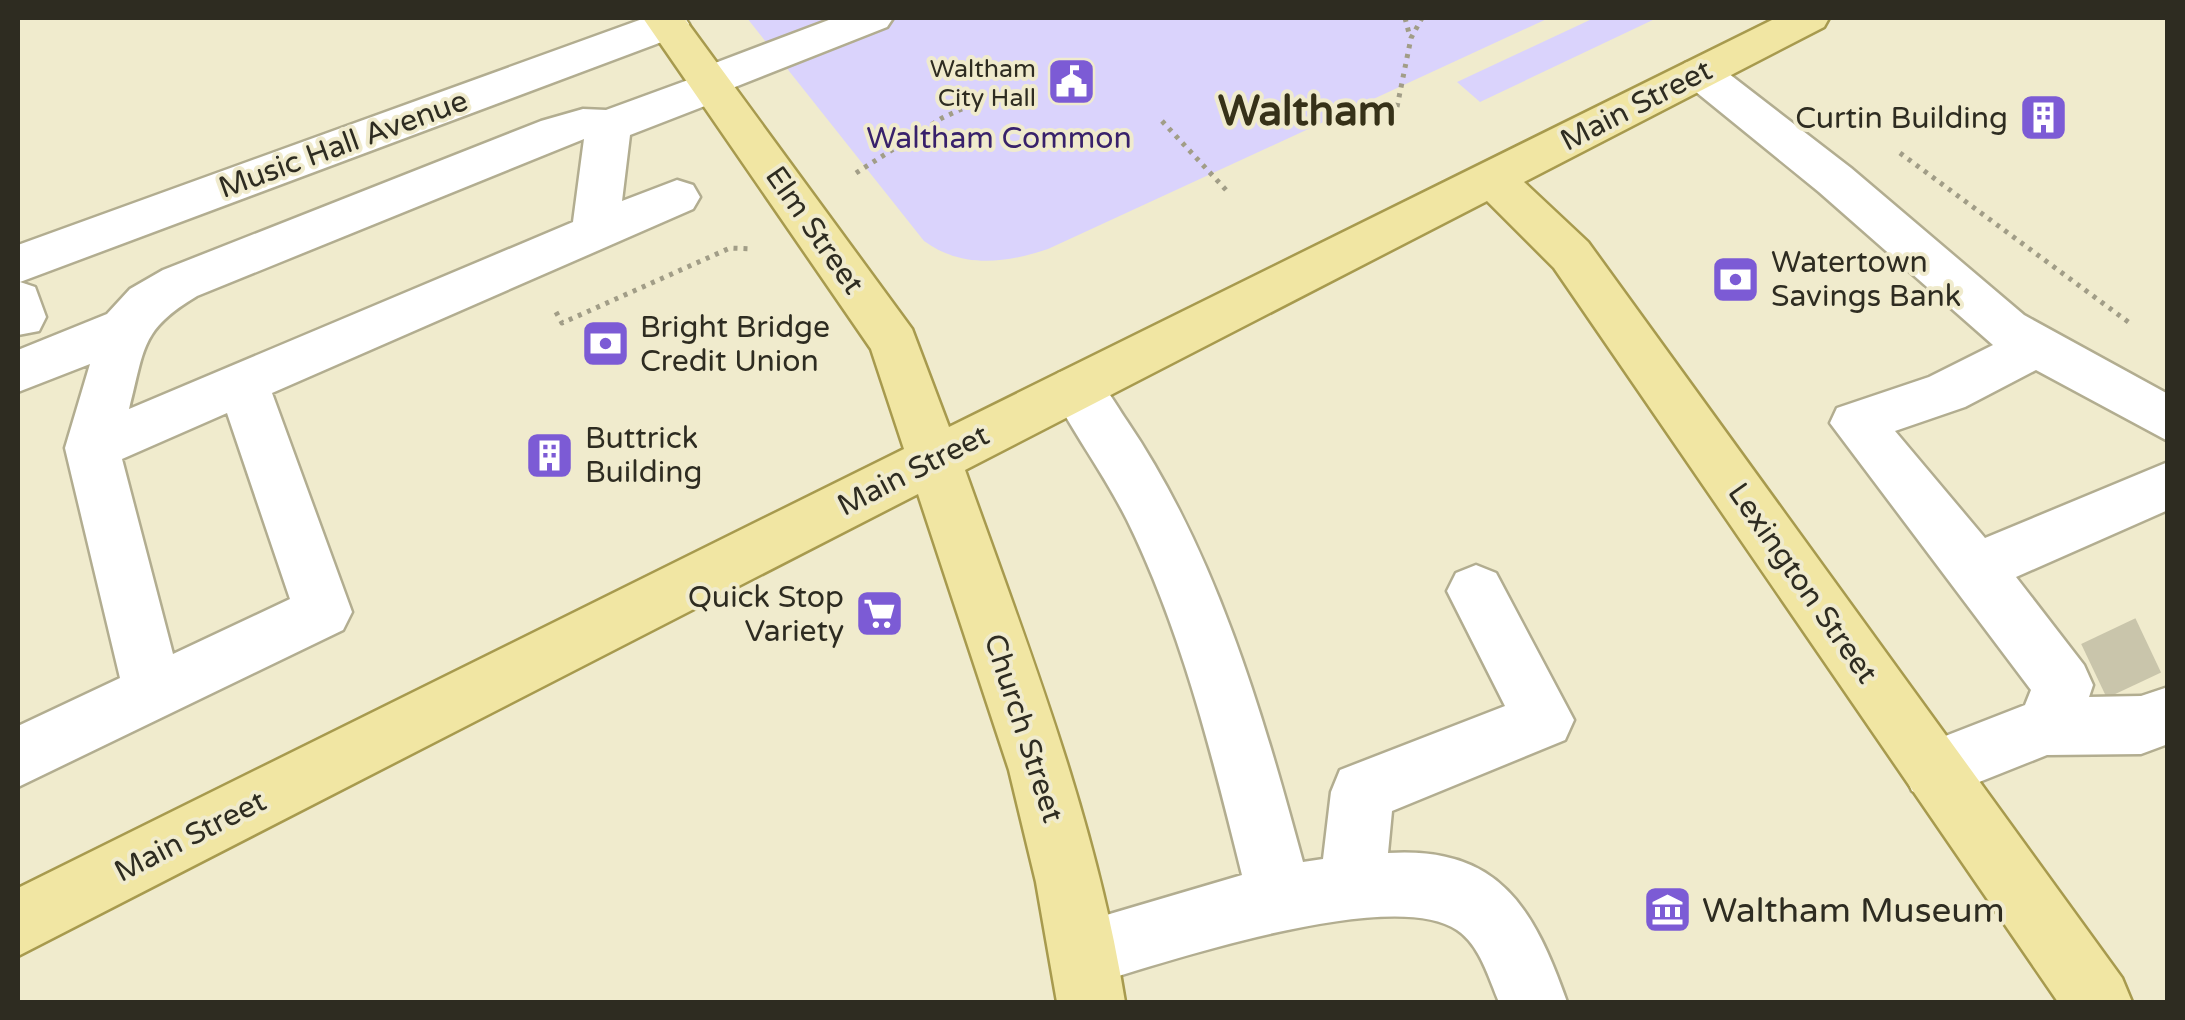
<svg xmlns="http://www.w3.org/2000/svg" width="2185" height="1020" viewBox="0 0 2185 1020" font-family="'Varela Round',sans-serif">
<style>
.green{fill:#dad3fc}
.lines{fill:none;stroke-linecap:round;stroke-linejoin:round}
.minor-tunnel{stroke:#c9c5ab;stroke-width:60;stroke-dasharray:60 30;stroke-linecap:butt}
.minor-casing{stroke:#b2ad90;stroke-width:5}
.major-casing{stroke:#a79a4e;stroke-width:5}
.path{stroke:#a19d87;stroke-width:5;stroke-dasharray:4 6;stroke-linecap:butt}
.minor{fill:#fff;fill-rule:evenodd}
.major{fill:#f1e6a3;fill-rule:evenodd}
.labels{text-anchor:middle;stroke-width:8;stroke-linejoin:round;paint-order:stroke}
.far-poi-label{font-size:25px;fill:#2e2c21;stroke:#f0ebcd;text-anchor:end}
.street-label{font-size:30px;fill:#2e2c21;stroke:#f0ebcd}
.poi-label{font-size:30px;fill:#2e2c21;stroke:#f0ebcd;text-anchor:start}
.park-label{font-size:30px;fill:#38216b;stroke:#f0ebcd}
.near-poi-label{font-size:35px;fill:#2e2c21;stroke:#f0ebcd;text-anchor:start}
.far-town-label{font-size:42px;font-weight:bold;fill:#363118;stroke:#f0ebcd}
</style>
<rect width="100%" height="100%" fill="#f0ebcd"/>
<path class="green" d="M 747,18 L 1549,18 L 1048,249 C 1007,263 962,269 924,241 Z
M 1594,18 L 1657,18 L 1480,102 L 1457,82 Z"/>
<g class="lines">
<path class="minor-tunnel" d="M 2094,671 L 2168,636"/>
<defs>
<path id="minor" d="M 645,18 L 685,18 L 689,24 L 683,34 L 20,282 L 35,287 L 46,317 L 39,331 L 18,335 L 18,245 Z
M 834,18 L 893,18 L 887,27 L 735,87 L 728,97 L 630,135 L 622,201 L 677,180 L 693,185 L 700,197 L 693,209 L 272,393 L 352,612 L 343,630 L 18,787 L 18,726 L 120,678 L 65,448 L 90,364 L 18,392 L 18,350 L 107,314 L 130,289 L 163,270 L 541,121 L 583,109 L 606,110 L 688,80 L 694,71 ZM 584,139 L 573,222 L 129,409 C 145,348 140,330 197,296 ZM 227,413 L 290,599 L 173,654 L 122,459 Z
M 1700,59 L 1715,63 L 1851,168 L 2024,315 L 2168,394 L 2168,441 L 2036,370 L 1965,407 L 1895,431 L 1985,538 L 2168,462 L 2168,510 L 2016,577 L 2084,665 L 2093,685 L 2089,697 L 2141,696 L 2168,687 L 2168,744 L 2141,754 L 2047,755 L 1934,800 L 1912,791 L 1903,770 L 1912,749 L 2025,705 L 2031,690 L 1830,423 L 1837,408 L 1929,377 L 1993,345 L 1819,192 L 1685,83 L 1679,73 L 1685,63 Z
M 1076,367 C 1102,376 1112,399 1127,421 C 1216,552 1262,711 1303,862 L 1323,859 L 1331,792 L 1340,770 L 1505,706 L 1447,591 L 1456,573 L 1476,565 L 1496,573 L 1574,720 L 1565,740 L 1392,811 L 1388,853 C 1500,846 1534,909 1567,1002 L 1499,1002 C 1489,979 1480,945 1457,930 C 1391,885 1159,964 1083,987 L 1059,977 L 1049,953 L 1059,929 L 1242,875 C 1212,755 1182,632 1127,520 C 1104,474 1073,433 1050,388 L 1058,373 Z"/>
<path id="major" d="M 643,18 L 684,18 L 912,329 L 949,427 L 1776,18 L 1829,18 L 1824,27 L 1524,182 L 1588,242 L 2122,978 L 2132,1002 L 2058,1002 L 1554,268 L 1487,201 L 965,470 C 1027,645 1096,818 1125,1002 L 1057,1002 L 1036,882 L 1009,770 L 918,494 L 18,956 L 18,888 L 904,449 L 871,349 Z"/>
</defs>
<use href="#minor" class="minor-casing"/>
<use href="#major" class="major-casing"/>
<path class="path" d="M 1405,18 L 1410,37
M 1397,107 L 1411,38 L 1422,18
M 1162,121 L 1227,191
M 1900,153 L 2131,324
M 856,173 L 942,118 L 975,103
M 556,312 L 562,323 L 730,248 L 752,249"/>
<use href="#minor" class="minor"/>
<use href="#major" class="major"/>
</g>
<defs>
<symbol id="civic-square" viewBox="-11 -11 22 22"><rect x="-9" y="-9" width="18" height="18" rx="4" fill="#7c5bd5" stroke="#f0ebcd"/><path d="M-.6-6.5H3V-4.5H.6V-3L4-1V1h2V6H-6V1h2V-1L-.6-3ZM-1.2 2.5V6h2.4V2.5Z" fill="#fff"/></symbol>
<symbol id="building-square" viewBox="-11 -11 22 22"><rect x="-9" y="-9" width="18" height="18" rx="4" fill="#7c5bd5" stroke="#f0ebcd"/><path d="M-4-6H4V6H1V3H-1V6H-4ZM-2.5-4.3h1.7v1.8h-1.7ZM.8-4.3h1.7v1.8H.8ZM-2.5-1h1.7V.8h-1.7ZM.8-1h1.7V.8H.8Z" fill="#fff"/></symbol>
<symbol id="bank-square" viewBox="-11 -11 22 22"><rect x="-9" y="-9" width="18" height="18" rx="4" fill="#7c5bd5" stroke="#f0ebcd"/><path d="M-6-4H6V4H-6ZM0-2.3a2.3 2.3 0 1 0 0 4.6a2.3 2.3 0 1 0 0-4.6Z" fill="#fff"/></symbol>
<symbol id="supermarket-square" viewBox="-11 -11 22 22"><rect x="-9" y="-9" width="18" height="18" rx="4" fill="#7c5bd5" stroke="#f0ebcd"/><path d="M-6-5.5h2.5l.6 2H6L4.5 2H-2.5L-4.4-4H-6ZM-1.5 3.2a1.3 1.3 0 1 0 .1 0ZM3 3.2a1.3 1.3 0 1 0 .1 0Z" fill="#fff"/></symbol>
<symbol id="museum-square" viewBox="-11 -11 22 22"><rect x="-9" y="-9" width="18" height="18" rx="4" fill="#7c5bd5" stroke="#f0ebcd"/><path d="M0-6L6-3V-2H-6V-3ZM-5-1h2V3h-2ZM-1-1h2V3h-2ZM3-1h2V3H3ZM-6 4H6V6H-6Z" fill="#fff"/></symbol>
</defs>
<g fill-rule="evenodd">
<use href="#civic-square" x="1044" y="54" width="55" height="55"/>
<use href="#building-square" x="2016" y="90" width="55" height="55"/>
<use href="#bank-square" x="1708" y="252" width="55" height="55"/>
<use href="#bank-square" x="578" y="316" width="55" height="55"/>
<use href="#building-square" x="522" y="428" width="55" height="55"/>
<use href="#supermarket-square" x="852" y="586" width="55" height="55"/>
<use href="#museum-square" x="1640" y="882" width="55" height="55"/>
</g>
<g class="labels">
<g class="far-poi-label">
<text x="1036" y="77">Waltham<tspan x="1036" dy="29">City Hall</tspan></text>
</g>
<g class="street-label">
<text transform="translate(1636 105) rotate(-27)" y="10">Main Street</text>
<text transform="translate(343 144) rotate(-20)" y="10">Music Hall Avenue</text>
<text transform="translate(815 230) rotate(55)" y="10">Elm Street</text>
<text transform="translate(913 470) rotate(-27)" y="10">Main Street</text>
<text transform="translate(1803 583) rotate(55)" y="10">Lexington Street</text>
<text transform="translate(1024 728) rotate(72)" y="10">Church Street</text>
<text transform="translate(190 836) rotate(-27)" y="10">Main Street</text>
</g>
<g class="poi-label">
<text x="2008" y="128" text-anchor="end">Curtin Building</text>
<text x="1771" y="272">Watertown<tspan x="1771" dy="34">Savings Bank</tspan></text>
<text x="640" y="337">Bright Bridge<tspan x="640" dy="34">Credit Union</tspan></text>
<text x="585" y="448">Buttrick<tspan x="585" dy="34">Building</tspan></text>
<text x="844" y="607" text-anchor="end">Quick Stop<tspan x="844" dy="34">Variety</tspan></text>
</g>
<g class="park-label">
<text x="999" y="148">Waltham Common</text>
</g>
<g class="near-poi-label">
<text x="1702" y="922">Waltham Museum</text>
</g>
<g class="far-town-label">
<text x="1307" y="125">Waltham</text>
</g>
</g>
<rect width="2185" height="1020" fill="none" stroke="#2e2c21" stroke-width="40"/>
</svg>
